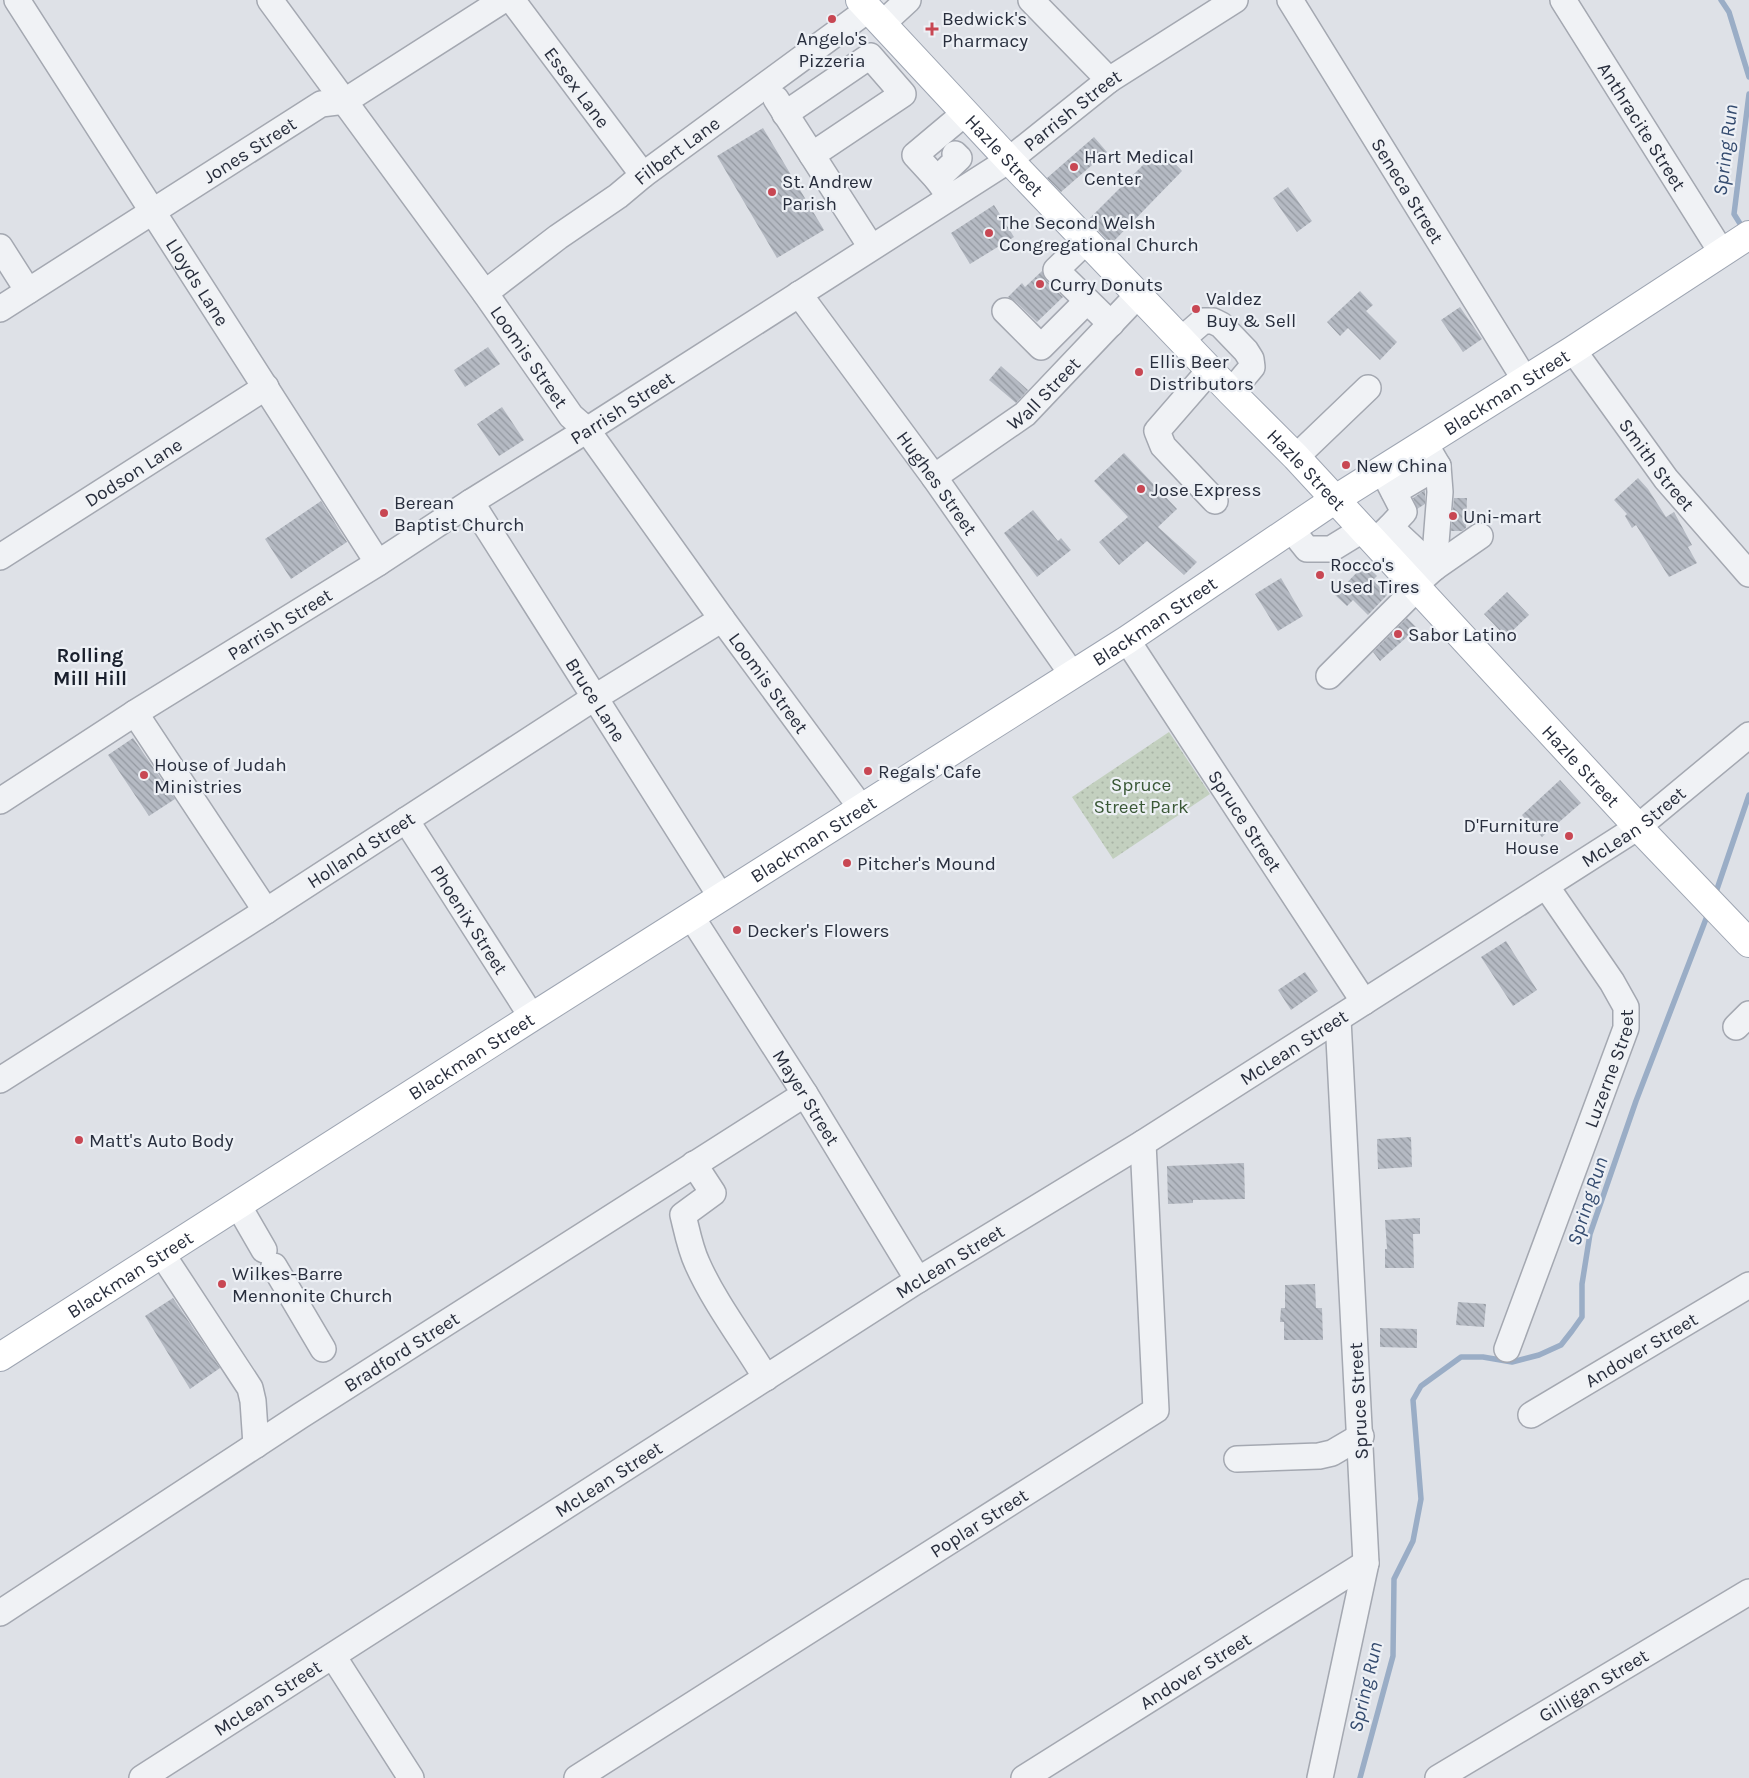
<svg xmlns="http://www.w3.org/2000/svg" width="1749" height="1778" viewBox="0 0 1749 1778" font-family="Karla,sans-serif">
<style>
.park{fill:url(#park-dots)}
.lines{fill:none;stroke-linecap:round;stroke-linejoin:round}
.stream{stroke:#9aadc6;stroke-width:5.5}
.building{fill:url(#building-back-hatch)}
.minor-casing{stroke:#a4a8b1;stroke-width:28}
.major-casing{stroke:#9ea5b2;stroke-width:30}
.minor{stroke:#f0f2f5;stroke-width:25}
.major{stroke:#fff;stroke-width:28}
.poi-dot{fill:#c84753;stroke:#edf0f5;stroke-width:2}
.labels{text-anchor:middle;stroke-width:4.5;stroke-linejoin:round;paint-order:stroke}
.poi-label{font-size:19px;fill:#282e3d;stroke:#edf0f5;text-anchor:start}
.street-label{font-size:19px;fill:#282e3d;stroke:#edf0f5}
.park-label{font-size:19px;fill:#3a5836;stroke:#edf0f5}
.water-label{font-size:20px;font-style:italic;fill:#344b6f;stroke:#edf0f5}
.neighbourhood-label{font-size:20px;font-weight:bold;fill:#1a202d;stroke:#edf0f5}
</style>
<defs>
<pattern id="park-dots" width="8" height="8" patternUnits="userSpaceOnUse" patternTransform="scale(1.25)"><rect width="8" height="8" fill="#c3d0bf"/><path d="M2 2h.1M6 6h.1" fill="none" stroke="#a8b3a5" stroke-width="1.8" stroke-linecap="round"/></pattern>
<pattern id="building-back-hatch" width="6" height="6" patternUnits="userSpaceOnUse" patternTransform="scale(1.25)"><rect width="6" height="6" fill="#b5bac3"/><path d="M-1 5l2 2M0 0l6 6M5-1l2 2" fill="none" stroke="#9398a0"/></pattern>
</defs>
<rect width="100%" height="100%" fill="#dee1e7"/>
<path class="park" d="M 1169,732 L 1210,794 L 1113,859 L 1072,797 Z"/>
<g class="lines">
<path class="stream" d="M 1721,0 L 1729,12 L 1749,77
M 1744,230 L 1734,214 L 1749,94
M 1715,895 L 1749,795
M 1360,1778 L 1393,1656 L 1394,1579 L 1413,1541 L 1421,1499 L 1413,1400 L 1421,1386 L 1461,1357 L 1483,1357 L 1512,1362 L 1539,1355 L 1561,1345 L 1572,1331 L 1582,1317 L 1582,1284 L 1590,1234 L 1636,1101 L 1709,911"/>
</g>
<path class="building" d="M 763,128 L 824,230 L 777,258 L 717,156 Z
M 1094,137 L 1107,152 L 1061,192 L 1047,178 Z
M 1160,148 L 1182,171 L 1111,244 L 1088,220 Z
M 1288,187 L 1312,221 L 1297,232 L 1273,198 Z
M 994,205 L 1014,237 L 970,264 L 951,233 Z
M 1042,271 L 1046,280 L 1063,297 L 1037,322 L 1015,301 L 1008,297 L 1022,283 L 1025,287 Z
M 1360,291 L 1373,305 L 1366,311 L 1397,342 L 1380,360 L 1348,328 L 1340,336 L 1327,322 Z
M 1460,307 L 1482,339 L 1463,352 L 1441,320 Z
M 488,347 L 500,364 L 465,387 L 454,370 Z
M 1001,366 L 1028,390 L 1016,403 L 989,380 Z
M 502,407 L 524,440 L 499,456 L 477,424 Z
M 1124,453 L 1177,509 L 1158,527 L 1197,562 L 1184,575 L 1147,541 L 1119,565 L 1099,542 L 1128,517 L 1094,481 Z
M 1638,478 L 1648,489 L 1666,517 L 1674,512 L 1692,545 L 1688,547 L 1697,563 L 1669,577 L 1636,525 L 1632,528 L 1625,516 L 1627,514 L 1614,500 Z
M 1425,490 L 1425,504 L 1417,509 L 1413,498 Z
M 1454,498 L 1467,498 L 1466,528 L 1462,531 L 1451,531 Z
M 321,501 L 347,542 L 291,579 L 265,539 Z
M 1033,510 L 1058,541 L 1061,538 L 1071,550 L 1037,577 L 1004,533 Z
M 1365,564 L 1377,576 L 1373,580 L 1387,595 L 1368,615 L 1353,600 L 1347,606 L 1335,595 Z
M 1281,578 L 1303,616 L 1278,631 L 1255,594 Z
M 1507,592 L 1529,615 L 1506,637 L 1484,614 Z
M 1407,618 L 1417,628 L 1380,661 L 1373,652 Z
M 133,738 L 175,799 L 149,816 L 108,755 Z
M 1560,780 L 1581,803 L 1542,837 L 1522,815 Z
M 1506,941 L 1537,990 L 1513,1006 L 1481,957 Z
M 1305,972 L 1318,991 L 1291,1010 L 1278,990 Z
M 1411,1137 L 1412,1167 L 1378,1169 L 1377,1139 Z
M 1244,1163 L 1245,1199 L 1193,1200 L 1193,1203 L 1168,1204 L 1167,1166 Z
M 1420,1218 L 1420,1234 L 1413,1234 L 1414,1268 L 1385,1268 L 1385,1249 L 1387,1249 L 1385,1220 Z
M 1315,1284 L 1316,1308 L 1322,1308 L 1323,1340 L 1284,1340 L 1284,1322 L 1280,1322 L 1281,1308 L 1285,1308 L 1285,1285 Z
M 173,1298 L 220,1368 L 190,1389 L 145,1316 Z
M 1458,1302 L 1486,1304 L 1484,1327 L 1456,1325 Z
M 1380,1328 L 1417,1329 L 1417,1348 L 1380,1347 Z"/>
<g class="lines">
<defs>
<g id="minor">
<path id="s1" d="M 17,0 L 378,563"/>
<path id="s2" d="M 270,0 L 485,293 L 571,416 L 587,430 L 722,619 L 862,809"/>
<path id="s3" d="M 512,0 L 643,175"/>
<path d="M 1031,0 L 1109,80"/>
<path id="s4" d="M 1290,0 L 1525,380"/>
<path id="s5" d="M 1563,0 L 1722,253"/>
<path d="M 882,24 L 908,0"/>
<path d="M 776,99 L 871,247"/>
<path d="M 785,114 L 870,56 L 903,94 L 812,155"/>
<path d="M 937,179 L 959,158 L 955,154"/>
<path d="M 950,197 L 937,179 L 915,155 L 965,113"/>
<path d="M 1086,241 L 1056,270 L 1111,324"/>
<path d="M 0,247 L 28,291"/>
<path id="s6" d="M 485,293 L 558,237 L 618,196 L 643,175 L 869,9"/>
<path id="s7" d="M 799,294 L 934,477 L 1072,674"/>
<path id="s8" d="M 0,309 L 321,104 L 345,101 L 503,0"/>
<path d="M 1005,311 L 1041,347 L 1087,301"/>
<path d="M 1181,340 L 1203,321 L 1213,321 L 1221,325 L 1246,351 L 1251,359 L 1252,367 L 1231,392"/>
<path id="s9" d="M 1573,350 L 1666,479 L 1749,574"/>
<path d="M 1210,370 L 1157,431 L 1163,446 L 1215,501"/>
<path d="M 1296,457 L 1368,388"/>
<path id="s10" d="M 934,477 L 1025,414 L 1138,295"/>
<path d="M 1386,477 L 1404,512 L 1390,527"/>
<path d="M 1394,492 L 1438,466 L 1431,454"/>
<path id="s11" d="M 471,502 L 721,897"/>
<path d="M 1291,529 L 1307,549 L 1331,549 L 1362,530"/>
<path d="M 1374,542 L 1390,527 L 1434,568 L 1414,586"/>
<path id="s12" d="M 0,557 L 266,387"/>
<path d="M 1434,568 L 1440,492 L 1438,466"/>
<path d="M 1434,568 L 1480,536"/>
<path id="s13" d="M 1127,640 L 1364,1002"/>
<path d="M 1329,676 L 1417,588"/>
<path d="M 135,713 L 266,911"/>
<path id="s14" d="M 0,801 L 135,713 L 378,563 L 471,502 L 587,430 L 1009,160 L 1109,80 L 1235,0"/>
<path id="s15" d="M 406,820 L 532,1017"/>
<path id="s16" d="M 691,916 L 805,1094 L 918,1280"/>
<path d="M 1736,1027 L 1749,1014"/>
<path id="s17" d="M 0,1080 L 266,911 L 594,698 L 722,619"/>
<path d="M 694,1164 L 713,1193 L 683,1215 C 687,1231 690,1248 697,1263 C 714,1302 744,1341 766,1378"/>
<path d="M 238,1205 L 264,1250"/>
<path d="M 162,1254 L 250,1388 L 253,1401 L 256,1445"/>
<path d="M 274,1266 L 323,1349"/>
<path id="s18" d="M 1507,1349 L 1626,1028 L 1626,1007 L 1612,982 L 1546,886"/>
<path id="s19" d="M 1531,1415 L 1749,1285"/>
<path d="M 1237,1459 L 1319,1456 L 1332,1453 L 1361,1436"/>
<path id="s20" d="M 0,1613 L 300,1416 L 805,1094"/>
<path d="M 333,1656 L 411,1778"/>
<path id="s21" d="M 142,1778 L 918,1280 L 1143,1143 L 1638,827 L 1749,735"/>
<path id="s22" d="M 577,1778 L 1156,1410 L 1143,1143"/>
<path id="s23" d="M 1024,1778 L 1366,1563"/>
<path d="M 1320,1778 L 1366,1563 L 1338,1019"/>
<path id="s24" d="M 1438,1778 L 1749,1592"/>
</g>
<g id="major">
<path id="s25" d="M 860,0 L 1009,160 L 1231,392 L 1296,457 L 1638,827 L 1749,943"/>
<path id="s26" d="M 0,1357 L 532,1017 L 1127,640 L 1334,500 L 1573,350 L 1749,235"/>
</g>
</defs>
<use href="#minor" class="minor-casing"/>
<use href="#major" class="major-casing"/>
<use href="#minor" class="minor"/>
<use href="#major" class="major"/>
</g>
<g class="poi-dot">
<circle cx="832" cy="19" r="5"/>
<path d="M929.5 21.5h5v5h5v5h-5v5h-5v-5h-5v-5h5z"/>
<circle cx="1074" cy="167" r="5"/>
<circle cx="772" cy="192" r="5"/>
<circle cx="989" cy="233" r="5"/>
<circle cx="1040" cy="284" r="5"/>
<circle cx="1196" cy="309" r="5"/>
<circle cx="1139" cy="372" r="5"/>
<circle cx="1346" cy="465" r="5"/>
<circle cx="1141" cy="489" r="5"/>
<circle cx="384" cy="513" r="5"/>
<circle cx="1453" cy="516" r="5"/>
<circle cx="1320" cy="575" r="5"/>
<circle cx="1398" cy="634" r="5"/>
<circle cx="868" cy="771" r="5"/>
<circle cx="144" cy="775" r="5"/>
<circle cx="1569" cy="836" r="5"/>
<circle cx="847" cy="863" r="5"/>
<circle cx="737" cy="930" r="5"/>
<circle cx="79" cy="1140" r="5"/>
<circle cx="222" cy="1284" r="5"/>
</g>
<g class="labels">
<g class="poi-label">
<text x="942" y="25">Bedwick's<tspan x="942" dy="22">Pharmacy</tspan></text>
<text x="832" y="45" text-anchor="middle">Angelo's<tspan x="832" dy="22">Pizzeria</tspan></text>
<text x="1084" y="163">Hart Medical<tspan x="1084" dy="22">Center</tspan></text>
<text x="782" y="188">St. Andrew<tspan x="782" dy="22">Parish</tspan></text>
<text x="999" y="229">The Second Welsh<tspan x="999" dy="22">Congregational Church</tspan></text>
<text x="1050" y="291">Curry Donuts</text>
<text x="1206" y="305">Valdez<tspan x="1206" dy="22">Buy &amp; Sell</tspan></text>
<text x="1149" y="368">Ellis Beer<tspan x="1149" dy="22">Distributors</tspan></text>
<text x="1356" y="472">New China</text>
<text x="1151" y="496">Jose Express</text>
<text x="394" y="509">Berean<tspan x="394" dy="22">Baptist Church</tspan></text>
<text x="1463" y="523">Uni-mart</text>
<text x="1330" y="571">Rocco's<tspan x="1330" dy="22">Used Tires</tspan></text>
<text x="1408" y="641">Sabor Latino</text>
<text x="154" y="771">House of Judah<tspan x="154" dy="22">Ministries</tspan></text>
<text x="878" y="778">Regals' Cafe</text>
<text x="1559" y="832" text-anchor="end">D'Furniture<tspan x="1559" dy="22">House</tspan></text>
<text x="857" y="870">Pitcher's Mound</text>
<text x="747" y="937">Decker's Flowers</text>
<text x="89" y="1147">Matt's Auto Body</text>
<text x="232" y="1280">Wilkes-Barre<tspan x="232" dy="22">Mennonite Church</tspan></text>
</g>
<g class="street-label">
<text dy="7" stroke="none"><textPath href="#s3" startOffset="109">Essex Lane</textPath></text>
<text dy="7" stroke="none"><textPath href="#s14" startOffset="1276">Parrish Street</textPath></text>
<text dy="7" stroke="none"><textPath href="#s5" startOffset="149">Anthracite Street</textPath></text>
<text dy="7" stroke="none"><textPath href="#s8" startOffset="296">Jones Street</textPath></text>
<text dy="7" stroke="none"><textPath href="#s6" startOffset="239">Filbert Lane</textPath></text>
<text dy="7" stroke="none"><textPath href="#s25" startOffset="212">Hazle Street</textPath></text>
<text dy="7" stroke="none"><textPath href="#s4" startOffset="224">Seneca Street</textPath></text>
<text dy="7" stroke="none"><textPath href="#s1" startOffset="335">Lloyds Lane</textPath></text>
<text dy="7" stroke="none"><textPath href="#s2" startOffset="441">Loomis Street</textPath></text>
<text dy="7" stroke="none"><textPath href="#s10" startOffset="138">Wall Street</textPath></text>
<text dy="7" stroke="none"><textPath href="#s26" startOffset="1789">Blackman Street</textPath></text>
<text dy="7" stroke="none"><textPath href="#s14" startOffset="736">Parrish Street</textPath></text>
<text dy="7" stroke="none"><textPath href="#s9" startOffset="142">Smith Street</textPath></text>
<text dy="7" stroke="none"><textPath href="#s25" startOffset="648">Hazle Street</textPath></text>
<text dy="7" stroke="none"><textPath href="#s12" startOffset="158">Dodson Lane</textPath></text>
<text dy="7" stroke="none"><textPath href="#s7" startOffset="234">Hughes Street</textPath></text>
<text dy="7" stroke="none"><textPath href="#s26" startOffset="1369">Blackman Street</textPath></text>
<text dy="7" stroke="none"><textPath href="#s14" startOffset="331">Parrish Street</textPath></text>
<text dy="7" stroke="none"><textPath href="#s2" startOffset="846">Loomis Street</textPath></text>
<text dy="7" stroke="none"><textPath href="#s11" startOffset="234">Bruce Lane</textPath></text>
<text dy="7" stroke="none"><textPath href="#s25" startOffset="1052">Hazle Street</textPath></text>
<text dy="7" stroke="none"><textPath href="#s13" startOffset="216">Spruce Street</textPath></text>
<text dy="7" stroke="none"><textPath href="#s21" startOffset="1769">McLean Street</textPath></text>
<text dy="7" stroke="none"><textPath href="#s26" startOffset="964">Blackman Street</textPath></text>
<text dy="7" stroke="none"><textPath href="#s17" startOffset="428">Holland Street</textPath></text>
<text dy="7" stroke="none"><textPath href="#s15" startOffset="118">Phoenix Street</textPath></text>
<text dy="7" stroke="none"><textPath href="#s21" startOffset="1364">McLean Street</textPath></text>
<text dy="7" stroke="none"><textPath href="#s26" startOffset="559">Blackman Street</textPath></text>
<text dy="7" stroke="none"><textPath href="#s18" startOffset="299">Luzerne Street</textPath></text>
<text dy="7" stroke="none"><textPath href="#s16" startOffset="215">Mayer Street</textPath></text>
<text dy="7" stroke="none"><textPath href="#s21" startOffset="959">McLean Street</textPath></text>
<text dy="7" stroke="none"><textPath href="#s26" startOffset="154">Blackman Street</textPath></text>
<text dy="7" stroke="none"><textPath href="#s19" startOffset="128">Andover Street</textPath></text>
<text dy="7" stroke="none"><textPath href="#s20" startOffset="479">Bradford Street</textPath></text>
<text transform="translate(1358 1401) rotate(-93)" y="7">Spruce Street</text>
<text dy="7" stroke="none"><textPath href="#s21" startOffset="554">McLean Street</textPath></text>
<text dy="7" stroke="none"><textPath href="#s22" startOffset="476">Poplar Street</textPath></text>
<text dy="7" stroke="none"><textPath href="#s23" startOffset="202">Andover Street</textPath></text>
<text dy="7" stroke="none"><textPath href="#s24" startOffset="181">Gilligan Street</textPath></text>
<text dy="7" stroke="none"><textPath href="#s21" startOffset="149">McLean Street</textPath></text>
</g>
<g class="park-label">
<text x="1141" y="791">Spruce<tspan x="1141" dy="22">Street Park</tspan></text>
</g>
<g class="water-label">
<text transform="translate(1725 150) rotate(-83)" y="7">Spring Run</text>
<text transform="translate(1587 1201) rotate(-72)" y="7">Spring Run</text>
<text transform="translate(1365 1687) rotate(-77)" y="7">Spring Run</text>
</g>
<g class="neighbourhood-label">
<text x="90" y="662">Rolling<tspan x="90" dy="23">Mill Hill</tspan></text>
</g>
</g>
</svg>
